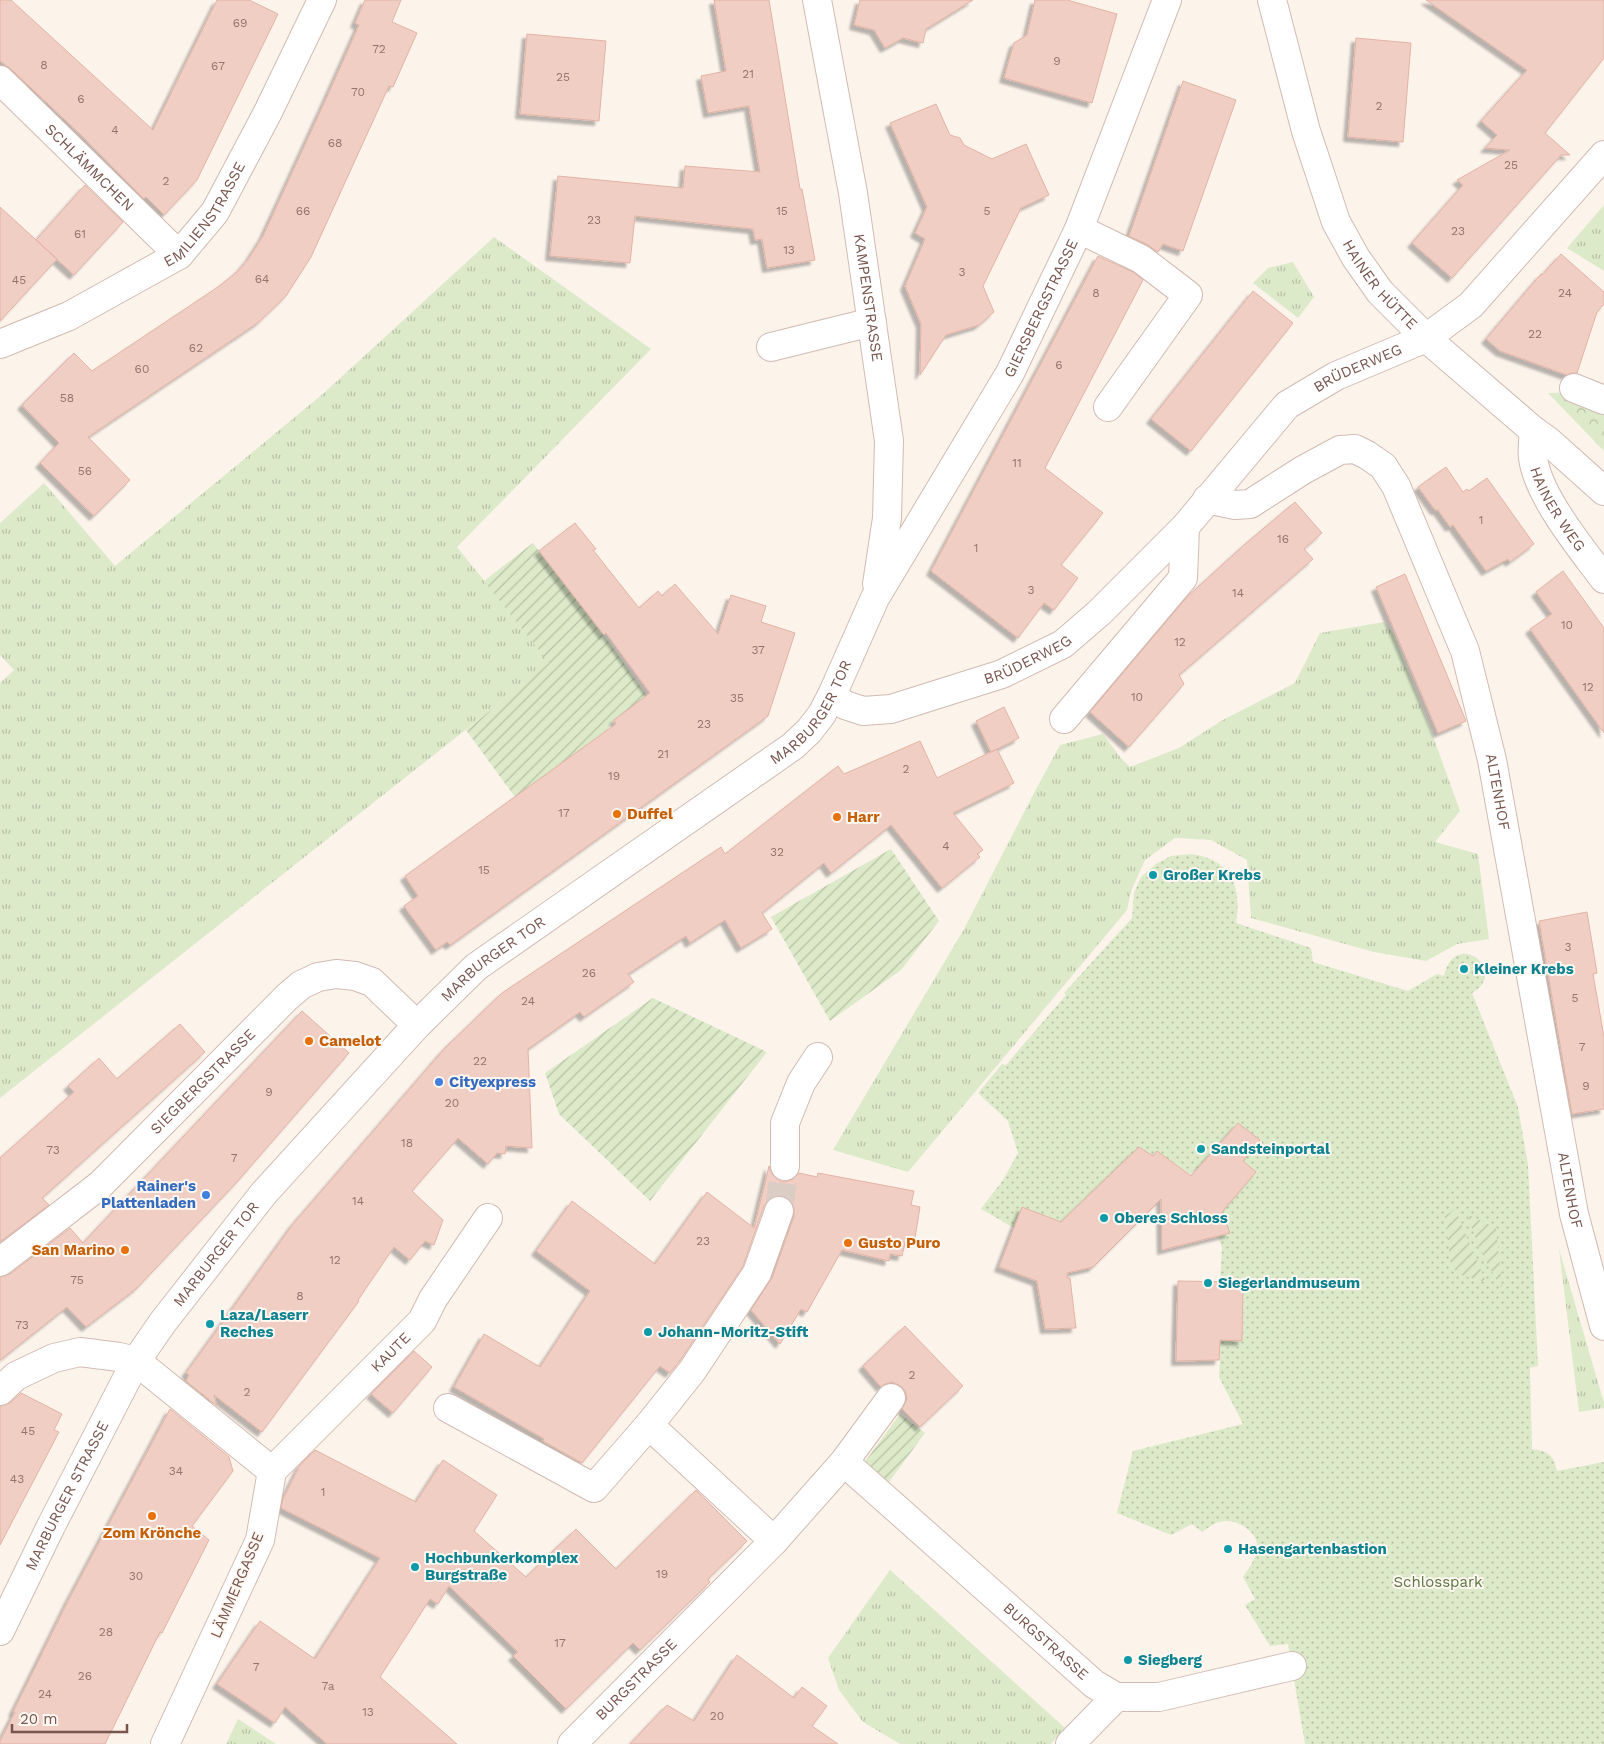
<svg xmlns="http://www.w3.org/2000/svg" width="1604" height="1744" viewBox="0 0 1604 1744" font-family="'Work Sans',sans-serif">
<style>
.grass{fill:url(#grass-tufts)}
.forest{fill:url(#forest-crowns)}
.park{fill:url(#park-dots)}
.garden{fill:url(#garden-furrows)}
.building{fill:#f1cec3;stroke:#e3b2a4;filter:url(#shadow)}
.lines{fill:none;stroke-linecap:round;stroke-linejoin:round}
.minor-tunnel{stroke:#dbccc4;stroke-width:28;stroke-dasharray:28 14;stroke-linecap:butt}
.minor-casing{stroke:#d1bbb3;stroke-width:30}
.minor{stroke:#fff;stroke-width:28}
.food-dot{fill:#e8710a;stroke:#fef7f2;stroke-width:2}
.culture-dot{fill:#0f9aa8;stroke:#fef7f2;stroke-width:2}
.shop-dot{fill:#3f7fe0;stroke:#fef7f2;stroke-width:2}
.labels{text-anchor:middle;stroke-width:4;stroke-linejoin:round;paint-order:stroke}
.number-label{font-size:12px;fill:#96746b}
.street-label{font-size:15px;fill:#77564e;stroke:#fef7f2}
.food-label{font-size:15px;font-weight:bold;fill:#c56008;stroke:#fef7f2;text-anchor:start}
.culture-label{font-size:15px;font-weight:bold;fill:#0d838f;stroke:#fef7f2;text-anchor:start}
.shop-label{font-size:15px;font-weight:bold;fill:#366cbe;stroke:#fef7f2;text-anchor:start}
.park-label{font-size:15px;fill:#5a7643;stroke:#fef7f2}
</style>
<defs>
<pattern id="grass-tufts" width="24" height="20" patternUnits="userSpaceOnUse" patternTransform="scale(1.25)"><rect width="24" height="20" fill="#dceac9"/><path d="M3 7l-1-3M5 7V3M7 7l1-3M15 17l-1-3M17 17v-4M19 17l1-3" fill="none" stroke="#b7c0a5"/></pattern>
<pattern id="forest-crowns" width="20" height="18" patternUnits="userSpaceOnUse" patternTransform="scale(1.25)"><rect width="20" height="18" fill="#dceac9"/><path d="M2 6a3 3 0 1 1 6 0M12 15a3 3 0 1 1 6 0" fill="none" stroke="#b7c0a5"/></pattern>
<pattern id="park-dots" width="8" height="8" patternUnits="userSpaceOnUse" patternTransform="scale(1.25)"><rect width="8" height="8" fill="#dceac9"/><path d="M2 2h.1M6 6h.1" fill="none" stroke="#b7c0a5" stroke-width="1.8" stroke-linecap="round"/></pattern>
<pattern id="garden-furrows" width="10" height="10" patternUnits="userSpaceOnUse" patternTransform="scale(1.25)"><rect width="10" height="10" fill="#dceac9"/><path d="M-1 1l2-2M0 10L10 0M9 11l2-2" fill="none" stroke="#b7c0a5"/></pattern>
<filter id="shadow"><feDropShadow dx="-4.5" dy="4.5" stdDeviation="1" flood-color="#0004"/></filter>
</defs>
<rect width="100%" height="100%" fill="#fcf3eb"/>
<path class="grass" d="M 1604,205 L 1604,271 L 1567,248 Z
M 494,237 L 651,349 L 457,547 L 550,663 L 0,1098 L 0,683 L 14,670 L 0,655 L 0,523 L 44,483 L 115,566 L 324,393 Z
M 1293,262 L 1314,297 L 1298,318 L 1253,283 L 1268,268 Z
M 1384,622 L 1393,633 L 1434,739 L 1460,811 L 1435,842 L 1478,854 L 1489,939 L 1457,944 L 1426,961 L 1374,952 L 1251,918 L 1247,860 L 1211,840 L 1175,838 L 1145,860 L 1131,891 L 1127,910 L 908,1172 L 833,1150 L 964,929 L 1034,793 L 1060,745 L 1103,734 L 1120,757 L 1130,767 L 1179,748 L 1221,721 L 1295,683 L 1320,633 Z
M 1559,1249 L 1604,1403 L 1604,1408 L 1579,1412 Z
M 890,1570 L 1065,1728 L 1051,1744 L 900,1744 L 863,1722 L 839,1690 L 828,1658 Z
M 238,1719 L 276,1744 L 277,1744 L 226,1744 Z"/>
<path class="forest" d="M 1604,392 L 1604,451 L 1548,393 Z"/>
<path class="park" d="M 1191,854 C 1231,859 1242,886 1236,923 L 1311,948 L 1313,962 L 1408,991 L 1437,974 L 1444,976 C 1455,927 1510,971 1472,993 L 1518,1107 L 1528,1165 L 1538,1366 L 1530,1368 L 1532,1449 C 1548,1451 1554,1455 1557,1471 L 1604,1462 L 1604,1744 L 1305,1744 L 1288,1644 L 1270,1646 L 1245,1605 L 1255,1599 L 1243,1577 C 1249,1568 1255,1560 1257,1550 C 1260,1531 1235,1517 1219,1522 C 1214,1523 1207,1529 1202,1532 L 1192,1524 L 1171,1535 L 1117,1513 L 1133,1451 L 1243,1424 L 1219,1377 L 1220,1361 L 1219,1360 L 1220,1340 L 1242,1340 L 1243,1282 L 1220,1281 L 1222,1248 L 1218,1236 L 1230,1233 L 1212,1206 L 1256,1172 L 1243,1161 L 1260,1140 L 1238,1123 L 1194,1172 L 1193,1171 L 1189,1174 L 1157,1151 L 1153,1156 L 1139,1147 L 1061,1222 L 1022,1207 L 1014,1228 L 981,1209 L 1003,1180 L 1018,1153 L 1008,1121 L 978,1093 L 1002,1064 L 1006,1065 L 1066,995 L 1064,993 L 1132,918 L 1134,893 L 1141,877 L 1156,864 L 1171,856 Z"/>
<path class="garden" d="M 533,543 L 604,635 L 647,696 L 614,720 L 607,730 L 515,797 L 466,730 L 549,663 L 484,581 Z
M 891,849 L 939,921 L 901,970 L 830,1021 L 771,917 Z
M 653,998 L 767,1052 L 650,1201 L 559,1114 L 545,1073 Z
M 1455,1209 L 1486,1282 L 1458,1274 L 1451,1265 L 1445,1216 Z
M 1467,1214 L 1496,1228 L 1502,1288 C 1486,1264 1476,1242 1467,1214 Z
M 900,1414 L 925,1433 L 889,1482 L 864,1463 Z"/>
<path class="building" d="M 0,0 L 11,0 L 153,130 L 217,0 L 249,0 L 278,14 L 197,180 L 164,215 L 146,197 L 144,199 L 81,135 L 11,69 L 0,61 Z
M 365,0 L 401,0 L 392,22 L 417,33 L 393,87 L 389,86 L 311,257 L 286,296 L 259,322 L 88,437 L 130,480 L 94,516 L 40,463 L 59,443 L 22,405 L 74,353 L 92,371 L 218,287 L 238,271 L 249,258 L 263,236 L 326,99 L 359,25 L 355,23 Z
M 714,0 L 769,0 L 800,189 L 802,189 L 815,260 L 767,268 L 762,239 L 755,240 L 753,229 L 635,216 L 630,263 L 550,256 L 558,176 L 683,188 L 685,166 L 760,172 L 749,106 L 708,113 L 701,76 L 726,71 Z
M 860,0 L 973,0 L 926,29 L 923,43 L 903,38 L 885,48 L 874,30 L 854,25 Z
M 1035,0 L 1067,0 L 1117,14 L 1092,103 L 1004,78 L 1014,43 L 1027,35 Z
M 1426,0 L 1604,0 L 1604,58 L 1545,133 L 1570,155 L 1561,155 L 1452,278 L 1412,243 L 1463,185 L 1457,180 L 1510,150 L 1485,148 L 1497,135 L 1481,121 L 1527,70 Z
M 527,34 L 606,41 L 599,121 L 520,114 Z
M 1356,38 L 1411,43 L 1403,142 L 1348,137 Z
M 1183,81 L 1236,100 L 1183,251 L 1163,244 L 1158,252 L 1148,245 L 1129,236 Z
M 936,104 L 950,135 L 960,138 L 964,145 L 992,159 L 1026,144 L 1049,195 L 1021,208 L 983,286 L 994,312 L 979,325 L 946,335 L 920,375 L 921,324 L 905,286 L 925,239 L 915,233 L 927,207 L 890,123 Z
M 85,185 L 123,222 L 74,275 L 36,240 Z
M 0,207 L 57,259 L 0,321 Z
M 1561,254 L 1604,292 L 1604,304 L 1597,312 L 1577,373 L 1571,373 L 1567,375 L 1500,351 L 1486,339 L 1541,274 L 1542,275 Z
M 1098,256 L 1133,272 L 1143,280 L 1045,468 L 1103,513 L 1061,565 L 1078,578 L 1054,610 L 1044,603 L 1018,638 L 931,571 Z
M 1253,291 L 1293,323 L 1191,451 L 1151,419 Z
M 1446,467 L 1463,492 L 1467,489 L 1469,491 L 1487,478 L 1534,544 L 1510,562 L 1508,559 L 1486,571 L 1453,525 L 1450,527 L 1438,510 L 1435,510 L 1418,487 Z
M 1295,502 L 1322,533 L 1304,549 L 1313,559 L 1179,675 L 1184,684 L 1129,747 L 1090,712 L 1187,597 L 1244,545 Z
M 575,523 L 596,549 L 593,550 L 639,608 L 658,591 L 662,596 L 675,584 L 718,634 L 731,595 L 766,606 L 761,622 L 795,633 L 768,716 L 450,945 L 447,942 L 436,950 L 404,906 L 418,896 L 405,876 L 616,724 L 614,720 L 650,693 L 606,633 L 604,635 L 539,551 Z
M 1563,571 L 1604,628 L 1604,733 L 1530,629 L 1552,614 L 1536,592 Z
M 1405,574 L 1466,721 L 1438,733 L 1376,587 Z
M 1004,707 L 1019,738 L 991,752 L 976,721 Z
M 920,741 L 937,778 L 997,749 L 1014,783 L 953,813 L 983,850 L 977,854 L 980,857 L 942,888 L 891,825 L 831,873 L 824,863 L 762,913 L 772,929 L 741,948 L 725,920 L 690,943 L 686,936 L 628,974 L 634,982 L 584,1017 L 580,1012 L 528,1049 L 532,1148 L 506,1146 L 505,1154 L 497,1153 L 488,1164 L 458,1138 L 412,1191 L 443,1220 L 434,1245 L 425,1241 L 410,1260 L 394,1247 L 358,1300 L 359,1301 L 262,1432 L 214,1395 L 217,1406 L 186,1381 L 189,1375 L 186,1373 L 293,1224 L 445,1048 L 502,993 L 721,847 L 725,854 L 838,766 L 844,774 Z
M 1587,912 L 1597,973 L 1593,974 L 1604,1037 L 1604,1109 L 1572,1114 L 1539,921 Z
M 302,1011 L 349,1053 L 237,1182 L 137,1288 L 86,1327 L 67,1307 L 0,1360 L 0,1277 L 10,1274 L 70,1228 L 83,1243 Z
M 180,1024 L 205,1052 L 42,1198 L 49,1205 L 0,1242 L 0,1158 L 74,1092 L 68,1086 L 99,1058 L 117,1079 Z
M 1238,1123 L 1260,1140 L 1243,1161 L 1256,1172 L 1222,1212 L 1230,1233 L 1162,1250 L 1161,1199 L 1093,1267 L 1067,1273 L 1067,1278 L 1070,1278 L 1076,1328 L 1045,1329 L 1037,1281 L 999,1267 L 1022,1207 L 1061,1222 L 1139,1147 L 1153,1156 L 1157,1151 L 1191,1176 Z
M 769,1166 L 772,1174 L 778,1180 L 785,1182 L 793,1179 L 799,1173 L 817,1177 L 818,1173 L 914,1191 L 911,1205 L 920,1207 L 914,1244 L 905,1242 L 902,1256 L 890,1254 L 889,1261 L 842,1250 L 807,1312 L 801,1309 L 780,1344 L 751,1310 L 772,1278 L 794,1216 L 794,1208 L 791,1201 L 785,1196 L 777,1196 L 769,1199 L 764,1206 L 743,1266 L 679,1362 L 670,1373 L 660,1366 L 582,1463 L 543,1441 L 544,1439 L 454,1387 L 484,1334 L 540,1367 L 590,1291 L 536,1251 L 572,1201 L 655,1264 L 707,1192 L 754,1228 Z
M 1178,1281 L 1243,1282 L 1242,1341 L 1220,1340 L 1219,1360 L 1176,1361 Z
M 905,1326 L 963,1386 L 920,1427 L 902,1409 L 907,1399 L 905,1391 L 901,1386 L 892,1382 L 885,1384 L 881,1387 L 863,1366 Z
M 414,1351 L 432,1367 L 393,1413 L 371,1394 Z
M 21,1393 L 62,1414 L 54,1430 L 59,1432 L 0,1545 L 0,1406 L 10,1403 Z
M 170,1409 L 229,1457 L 233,1471 L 192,1526 L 209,1540 L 162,1633 L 160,1632 L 105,1744 L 0,1744 L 0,1741 L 15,1712 L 13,1712 L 69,1599 Z
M 315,1450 L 416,1502 L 443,1460 L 497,1495 L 474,1531 L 526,1577 L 576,1529 L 616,1569 L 696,1490 L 747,1541 L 708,1579 L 710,1582 L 640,1650 L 633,1643 L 566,1709 L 513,1656 L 518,1652 L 449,1586 L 438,1604 L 430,1599 L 380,1677 L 457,1744 L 327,1744 L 285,1707 L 275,1723 L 217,1684 L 260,1621 L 315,1659 L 380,1558 L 281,1508 L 283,1499 L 300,1465 Z
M 737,1655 L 794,1698 L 802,1687 L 827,1706 L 812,1726 L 838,1744 L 630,1744 L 667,1705 L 694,1721 Z"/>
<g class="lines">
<path class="minor-tunnel" d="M 779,1211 L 785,1166"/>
<defs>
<g id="minor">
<path id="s1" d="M 817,0 L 853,193 L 889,441 L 887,518 L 877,584"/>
<path id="s2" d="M 1272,0 L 1306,131 L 1336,222 L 1356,258 L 1380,292 L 1426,338 L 1534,431 L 1547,440 L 1604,491"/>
<path id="s3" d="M 0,80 L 179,255"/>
<path d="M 1079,229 L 1141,259 L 1188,295 L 1108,407"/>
<path id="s4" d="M 0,344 L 69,316 L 179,255 L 215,212 L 268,112 L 322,0"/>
<path d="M 771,347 L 872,322"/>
<path d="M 1574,388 L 1604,400"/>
<path id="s5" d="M 1534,431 C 1533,439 1532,449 1533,458 C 1538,496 1581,548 1604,579"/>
<path id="s6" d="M 1207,499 L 1235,505 L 1250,504 L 1303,470 L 1340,450 L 1355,449 L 1367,455 L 1383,466 L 1396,486 L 1465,651 L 1492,760 L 1574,1214 L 1604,1326"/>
<path id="s7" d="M 832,695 L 845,705 L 863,711 L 891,709 L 1002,674 L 1063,644 L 1099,613 L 1185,527 L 1287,405 L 1336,376 L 1426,338 L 1471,305 L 1604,155"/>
<path d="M 1064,719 L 1183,578 L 1185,527"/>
<path d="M 785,1166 L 785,1123 L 801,1083 L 818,1057"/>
<path id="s8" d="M 0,1262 L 100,1185 L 287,997 L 301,985 L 318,977 L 336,974 L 355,976 L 372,982 L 417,1025"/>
<path d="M 0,1391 L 16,1376 L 54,1358 L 80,1352 L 119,1357 L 136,1361 L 272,1471 L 260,1540 L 165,1744"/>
<path d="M 448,1408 L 594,1488 L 649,1425"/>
<path id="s9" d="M 844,1462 L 1094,1684 L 1116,1697 L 1159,1697 L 1292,1666"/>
<path id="s10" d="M 272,1471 L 422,1321 L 433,1299 L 488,1218"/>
<path d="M 774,1541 L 649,1425 L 692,1371 L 757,1273 L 779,1211"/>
<path id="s11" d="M 0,1631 L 51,1526 L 136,1361 L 163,1322 L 264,1193 L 417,1025 L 476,967 L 793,746 L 809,731 L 822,714 L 832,695 L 875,598 L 1010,373 L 1079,229 L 1167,0"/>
<path id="s12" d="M 572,1744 L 774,1541 L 844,1462 L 891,1398"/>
<path d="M 1070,1744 L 1116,1697"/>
</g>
</defs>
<use href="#minor" class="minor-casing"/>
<use href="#minor" class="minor"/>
</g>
<g class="food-dot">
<circle cx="617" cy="814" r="5"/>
<circle cx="837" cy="817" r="5"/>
<circle cx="309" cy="1041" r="5"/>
<circle cx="848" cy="1243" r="5"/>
<circle cx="125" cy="1250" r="5"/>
<circle cx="152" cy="1516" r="5"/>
</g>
<g class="culture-dot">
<circle cx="1153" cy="875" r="5"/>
<circle cx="1464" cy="969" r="5"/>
<circle cx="1201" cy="1149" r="5"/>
<circle cx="1104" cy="1218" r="5"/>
<circle cx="1208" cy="1283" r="5"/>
<circle cx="210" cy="1324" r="5"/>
<circle cx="648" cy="1332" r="5"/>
<circle cx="1228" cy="1549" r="5"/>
<circle cx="415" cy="1567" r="5"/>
<circle cx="1128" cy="1660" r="5"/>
</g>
<g class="shop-dot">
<circle cx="439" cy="1082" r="5"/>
<circle cx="206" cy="1195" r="5"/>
</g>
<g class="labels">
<g class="number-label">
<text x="240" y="27">69</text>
<text x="379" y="53">72</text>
<text x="1057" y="65">9</text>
<text x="44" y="69">8</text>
<text x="218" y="70">67</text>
<text x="748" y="78">21</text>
<text x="563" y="81">25</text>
<text x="358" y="96">70</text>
<text x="81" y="103">6</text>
<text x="1379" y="110">2</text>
<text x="115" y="134">4</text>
<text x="335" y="147">68</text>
<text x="1511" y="169">25</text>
<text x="166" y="185">2</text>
<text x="303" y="215">66</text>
<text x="782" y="215">15</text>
<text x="987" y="215">5</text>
<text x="594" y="224">23</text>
<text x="1458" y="235">23</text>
<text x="80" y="238">61</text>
<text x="789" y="254">13</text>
<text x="962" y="276">3</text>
<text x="262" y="283">64</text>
<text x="19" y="284">45</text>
<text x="1096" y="297">8</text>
<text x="1565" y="297">24</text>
<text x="1535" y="338">22</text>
<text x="196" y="352">62</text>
<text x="1059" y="369">6</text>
<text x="142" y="373">60</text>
<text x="67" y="402">58</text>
<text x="1017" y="467">11</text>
<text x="85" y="475">56</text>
<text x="1481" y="524">1</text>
<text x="1283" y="543">16</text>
<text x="976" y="552">1</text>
<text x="1031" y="594">3</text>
<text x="1238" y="597">14</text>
<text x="1567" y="629">10</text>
<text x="1180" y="646">12</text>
<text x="758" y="654">37</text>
<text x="1588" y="691">12</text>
<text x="1137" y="701">10</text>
<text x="737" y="702">35</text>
<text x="704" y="728">23</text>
<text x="663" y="758">21</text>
<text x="906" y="773">2</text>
<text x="614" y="780">19</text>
<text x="564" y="817">17</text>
<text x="946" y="850">4</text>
<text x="777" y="856">32</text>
<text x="484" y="874">15</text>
<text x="1568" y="951">3</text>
<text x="589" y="977">26</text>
<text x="1575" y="1002">5</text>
<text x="528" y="1005">24</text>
<text x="1582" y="1051">7</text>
<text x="480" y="1065">22</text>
<text x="1586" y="1090">9</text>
<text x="269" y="1096">9</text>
<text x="452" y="1107">20</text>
<text x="407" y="1147">18</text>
<text x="53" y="1154">73</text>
<text x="234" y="1162">7</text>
<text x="358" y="1205">14</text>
<text x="703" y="1245">23</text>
<text x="335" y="1264">12</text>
<text x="77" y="1284">75</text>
<text x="300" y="1300">8</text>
<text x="22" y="1329">73</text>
<text x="912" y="1379">2</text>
<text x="247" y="1396">2</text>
<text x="28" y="1435">45</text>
<text x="176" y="1475">34</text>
<text x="17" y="1483">43</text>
<text x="323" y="1496">1</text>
<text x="662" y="1578">19</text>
<text x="136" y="1580">30</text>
<text x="106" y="1636">28</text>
<text x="560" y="1647">17</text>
<text x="256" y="1671">7</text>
<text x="85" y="1680">26</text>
<text x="328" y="1690">7a</text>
<text x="45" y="1698">24</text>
<text x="368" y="1716">13</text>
<text x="717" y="1720">20</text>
</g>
<g class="street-label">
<text dy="5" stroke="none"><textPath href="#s3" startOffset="125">SCHLÄMMCHEN</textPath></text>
<text dy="5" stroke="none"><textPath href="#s4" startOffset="248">EMILIENSTRASSE</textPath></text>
<text dy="5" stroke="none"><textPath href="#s2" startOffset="308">HAINER HÜTTE</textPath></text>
<text dy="5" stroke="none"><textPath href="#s1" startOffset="302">KAMPENSTRASSE</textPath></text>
<text dy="5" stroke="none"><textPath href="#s11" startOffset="1715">GIERSBERGSTRASSE</textPath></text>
<text dy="5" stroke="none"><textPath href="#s7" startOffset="656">BRÜDERWEG</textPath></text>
<text dy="5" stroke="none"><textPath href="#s5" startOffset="84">HAINER WEG</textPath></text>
<text dy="5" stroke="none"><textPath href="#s7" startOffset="209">BRÜDERWEG</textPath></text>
<text dy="5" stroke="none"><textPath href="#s11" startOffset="1248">MARBURGER TOR</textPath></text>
<text dy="5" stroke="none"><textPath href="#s6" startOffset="544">ALTENHOF</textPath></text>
<text dy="5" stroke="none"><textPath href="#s11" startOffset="842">MARBURGER TOR</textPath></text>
<text dy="5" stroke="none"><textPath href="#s8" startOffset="272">SIEGBERGSTRASSE</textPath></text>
<text dy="5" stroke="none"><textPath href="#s6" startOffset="949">ALTENHOF</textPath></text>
<text dy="5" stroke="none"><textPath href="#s11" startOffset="436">MARBURGER TOR</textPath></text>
<text dy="5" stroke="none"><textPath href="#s10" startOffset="168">KAUTE</textPath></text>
<text dy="5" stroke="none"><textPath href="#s11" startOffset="151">MARBURGER STRASSE</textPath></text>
<text transform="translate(237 1585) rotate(-67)" y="5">LÄMMERGASSE</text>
<text dy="5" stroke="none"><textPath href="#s9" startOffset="270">BURGSTRASSE</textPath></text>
<text dy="5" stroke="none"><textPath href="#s12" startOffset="91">BURGSTRASSE</textPath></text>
</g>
<g class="food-label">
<text x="627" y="819">Duffel</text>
<text x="847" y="822">Harr</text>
<text x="319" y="1046">Camelot</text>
<text x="858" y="1248">Gusto Puro</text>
<text x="115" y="1255" text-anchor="end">San Marino</text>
<text x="152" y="1538" text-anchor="middle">Zom Krönche</text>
</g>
<g class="culture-label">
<text x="1163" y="880">Großer Krebs</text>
<text x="1474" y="974">Kleiner Krebs</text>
<text x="1211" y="1154">Sandsteinportal</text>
<text x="1114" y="1223">Oberes Schloss</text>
<text x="1218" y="1288">Siegerlandmuseum</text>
<text x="220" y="1320">Laza/Laserr<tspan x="220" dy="17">Reches</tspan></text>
<text x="658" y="1337">Johann-Moritz-Stift</text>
<text x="1238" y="1554">Hasengartenbastion</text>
<text x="425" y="1563">Hochbunkerkomplex<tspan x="425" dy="17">Burgstraße</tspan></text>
<text x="1138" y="1665">Siegberg</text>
</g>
<g class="shop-label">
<text x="449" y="1087">Cityexpress</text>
<text x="196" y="1191" text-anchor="end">Rainer's<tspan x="196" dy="17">Plattenladen</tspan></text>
</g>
<g class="park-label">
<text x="1438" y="1587">Schlosspark</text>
</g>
</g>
<path d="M12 1724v8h115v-8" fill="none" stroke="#77564e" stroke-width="2.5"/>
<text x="20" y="1724" font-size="15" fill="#77564e" stroke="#fef7f2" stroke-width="4" paint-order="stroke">20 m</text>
</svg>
